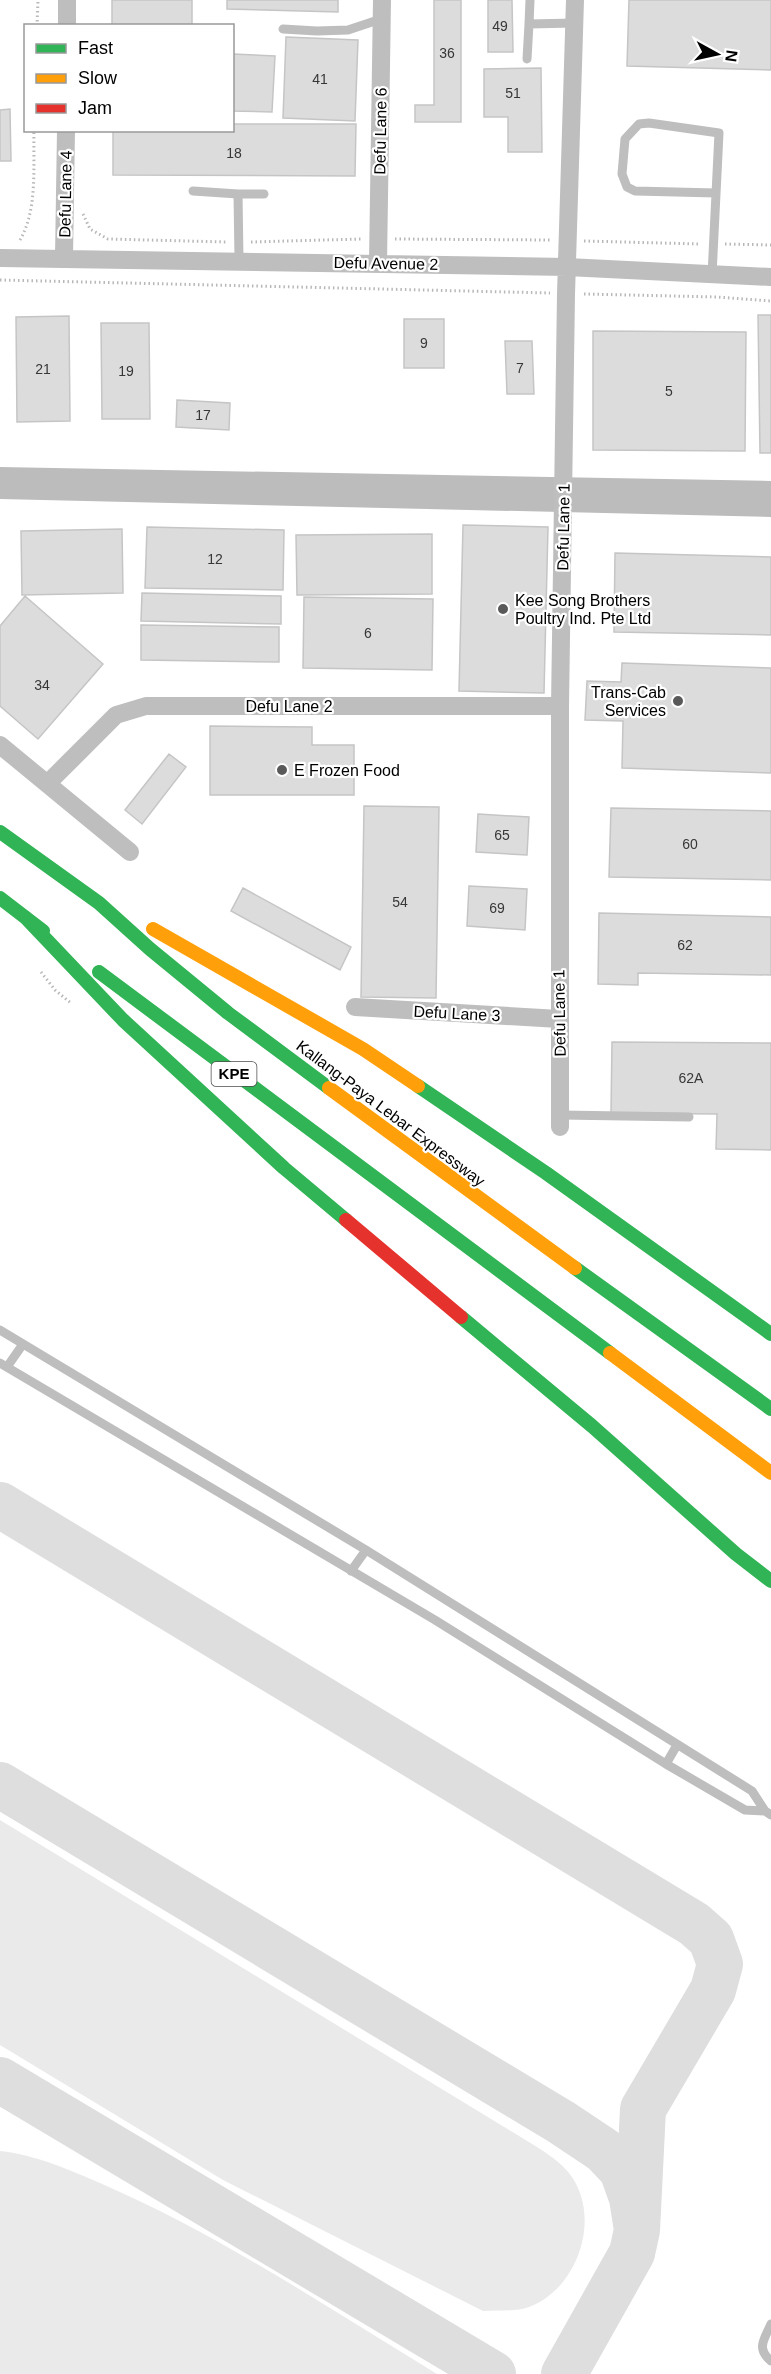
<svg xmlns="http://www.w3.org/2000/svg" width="771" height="2374" viewBox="0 0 771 2374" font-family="Arial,sans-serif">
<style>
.green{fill:#eaeaea}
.water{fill:#bcbcbc}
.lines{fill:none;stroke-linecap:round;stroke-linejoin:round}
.taxiway{stroke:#dedede;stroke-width:46}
.building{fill:#dcdcdc;stroke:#c5c5c5;stroke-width:1.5}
.path{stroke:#b8b8b8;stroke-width:3;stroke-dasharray:1.5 3;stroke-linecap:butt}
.lane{stroke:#bebebe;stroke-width:9}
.street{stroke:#bebebe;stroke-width:18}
.fast{stroke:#30b455;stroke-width:14}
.slow{stroke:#ff9f0a;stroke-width:14}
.jam{stroke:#e5322d;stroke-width:14}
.poi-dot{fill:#595959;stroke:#fff;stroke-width:2}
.labels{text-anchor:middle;stroke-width:4.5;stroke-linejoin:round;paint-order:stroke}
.number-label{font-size:14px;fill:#373737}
.shield{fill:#fff;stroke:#4c4c4c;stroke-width:1.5}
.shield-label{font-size:15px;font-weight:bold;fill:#000}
.street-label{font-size:16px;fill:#000;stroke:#fff}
.poi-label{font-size:16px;fill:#000;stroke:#fff;text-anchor:start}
</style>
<rect width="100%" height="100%" fill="#fff"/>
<path class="green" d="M 0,1820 L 537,2147 C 548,2154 560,2162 569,2173 C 603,2216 578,2289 529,2307 C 516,2312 497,2310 483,2311 L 223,2180 L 0,2045 Z
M 0,2151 C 33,2154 70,2170 100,2183 C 218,2234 327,2307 437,2374 L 0,2374 Z"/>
<path class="water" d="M 0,467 L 771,481 L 771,517 L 0,499 Z"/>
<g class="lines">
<path class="taxiway" d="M 0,1505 L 694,1924 L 711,1939 L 720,1964 L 713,1990 L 643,2109 L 637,2230
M 0,1785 L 561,2122 L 603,2150 L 622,2170 L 632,2198 L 637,2230 L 632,2253 L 564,2374
M 0,2080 L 493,2374"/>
</g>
<path class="building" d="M 112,0 L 192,0 L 192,26 L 112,26 Z
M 227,0 L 338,0 L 338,12 L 227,9 Z
M 434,0 L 461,0 L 461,122 L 415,122 L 415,105 L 434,105 Z
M 488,0 L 512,0 L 513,52 L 488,52 Z
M 629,0 L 771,0 L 771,70 L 627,66 Z
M 286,37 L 358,40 L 355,121 L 283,118 Z
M 232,54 L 275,56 L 272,112 L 232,111 Z
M 541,68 L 542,152 L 508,152 L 508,117 L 484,117 L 484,69 Z
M 10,109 L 11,161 L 0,161 L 0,110 Z
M 232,124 L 356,124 L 355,176 L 113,175 L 113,130 L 232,130 Z
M 758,315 L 771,315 L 771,453 L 760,453 Z
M 69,316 L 70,421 L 17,422 L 16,317 Z
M 404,319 L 444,319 L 444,368 L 404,368 Z
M 101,323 L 149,323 L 150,419 L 102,419 Z
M 593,331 L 746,332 L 745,451 L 593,450 Z
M 505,341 L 532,341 L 534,394 L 507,394 Z
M 177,400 L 230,403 L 229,430 L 176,427 Z
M 463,525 L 548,527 L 544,693 L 459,691 Z
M 147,527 L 284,530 L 283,590 L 145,588 Z
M 122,529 L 123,593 L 22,595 L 21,531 Z
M 432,534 L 432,594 L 297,595 L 296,535 Z
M 615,553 L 771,557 L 771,635 L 614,632 Z
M 142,593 L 281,596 L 281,624 L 141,621 Z
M 25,596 L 103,664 L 38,739 L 0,706 L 0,626 Z
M 304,597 L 433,599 L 432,670 L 303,668 Z
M 141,625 L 279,627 L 279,662 L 141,660 Z
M 622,663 L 771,668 L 771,773 L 622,768 L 623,721 L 585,720 L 587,681 L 621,682 Z
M 210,726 L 312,727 L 312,745 L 354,745 L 354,795 L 210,795 Z
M 169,754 L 186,767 L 142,824 L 125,810 Z
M 364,806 L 439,807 L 436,998 L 361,997 Z
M 611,808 L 771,811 L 771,880 L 609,877 Z
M 478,814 L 529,817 L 527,855 L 476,852 Z
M 469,886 L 527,889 L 525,930 L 467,926 Z
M 243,888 L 351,947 L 340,970 L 231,911 Z
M 599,913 L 771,917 L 771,975 L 638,973 L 638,985 L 598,984 Z
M 612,1042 L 771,1043 L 771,1150 L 716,1149 L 717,1114 L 611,1113 Z"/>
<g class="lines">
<path class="path" d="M 37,26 L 38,0
M 83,214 L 90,229 L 108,239 L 226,242
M 395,239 L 550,240
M 20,240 C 38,209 33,166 34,130
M 584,241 L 700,244
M 251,242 L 361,239
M 725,244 L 771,245
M 0,280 L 550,293
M 584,294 L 717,297 L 771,301
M 41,972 L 55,990 L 72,1004"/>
<path class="lane" d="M 529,24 L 530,0
M 283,29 L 317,31 L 348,30 L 381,19
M 527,59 L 529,24 L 574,23
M 193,191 L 238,194 L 239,260
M 238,194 L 264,194
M 712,275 L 719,133 L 649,123 L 639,124 L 625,139 L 622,174 L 627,187 L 635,191 L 716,193
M 560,1115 L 689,1117
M 0,1330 L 366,1550 L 752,1791 L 765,1811 L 771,1815
M 0,1363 L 435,1620 L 666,1764 L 745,1810 L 765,1811
M 7,1367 L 23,1344
M 351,1571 L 366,1550
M 666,1764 L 677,1745
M 771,2324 C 764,2340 756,2348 771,2361"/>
<path class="street" d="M 67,26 L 67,0
M 0,258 L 567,267 L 771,277
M 64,258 L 66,130
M 378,263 L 382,0
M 0,745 L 130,852
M 48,783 L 116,715 L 146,706 L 560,706
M 355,1007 L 559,1019
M 560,1127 L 560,706 L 566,294 L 575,0"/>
<path class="fast" d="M 0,832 L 99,903 L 150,949 L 228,1013 L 329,1088
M 0,898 L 43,931
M 25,917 L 123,1020 L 284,1168 L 346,1220
M 99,972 L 610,1353
M 418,1086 L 546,1173 L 771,1334
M 575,1268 L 771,1409
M 461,1317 L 592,1426 L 736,1554 L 771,1581"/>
<path class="slow" d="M 153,929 L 363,1049 L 418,1086
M 329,1088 L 575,1268
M 610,1353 L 771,1473"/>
<path class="jam" d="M 346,1220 L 461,1317"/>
</g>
<g class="poi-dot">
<circle cx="503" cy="609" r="6"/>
<circle cx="678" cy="701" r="6"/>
<circle cx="282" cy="770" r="6"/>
</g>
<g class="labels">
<g class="number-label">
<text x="500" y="31">49</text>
<text x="447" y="58">36</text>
<text x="320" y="84">41</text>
<text x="513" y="98">51</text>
<text x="234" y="158">18</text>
<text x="424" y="348">9</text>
<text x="520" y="373">7</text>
<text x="43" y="374">21</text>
<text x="126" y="376">19</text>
<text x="669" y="396">5</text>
<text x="203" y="420">17</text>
<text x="215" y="564">12</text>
<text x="368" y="638">6</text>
<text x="42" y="690">34</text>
<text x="502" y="840">65</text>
<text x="690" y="849">60</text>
<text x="400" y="907">54</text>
<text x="497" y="913">69</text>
<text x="685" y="950">62</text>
<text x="691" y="1083">62A</text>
</g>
<rect class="shield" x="211.5" y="1062" width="45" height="24" rx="4.5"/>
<g class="shield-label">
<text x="234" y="1079">KPE</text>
</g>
<g class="street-label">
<text transform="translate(380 131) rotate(-89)" y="6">Defu Lane 6</text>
<text transform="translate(65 194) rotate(-89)" y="6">Defu Lane 4</text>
<text transform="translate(386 263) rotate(1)" y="6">Defu Avenue 2</text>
<text transform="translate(563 527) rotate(-89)" y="6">Defu Lane 1</text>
<text x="289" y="712">Defu Lane 2</text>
<text transform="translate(457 1013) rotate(3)" y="6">Defu Lane 3</text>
<text transform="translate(559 1013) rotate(-91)" y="6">Defu Lane 1</text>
<text transform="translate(391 1113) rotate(37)" y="6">Kallang-Paya Lebar Expressway</text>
</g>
<g class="poi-label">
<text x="515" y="606">Kee Song Brothers<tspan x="515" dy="18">Poultry Ind. Pte Ltd</tspan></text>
<text x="666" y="698" text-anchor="end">Trans-Cab<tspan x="666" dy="18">Services</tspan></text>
<text x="294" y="776">E Frozen Food</text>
</g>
</g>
<rect x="24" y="24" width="210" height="108" fill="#ffffff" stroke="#999999" stroke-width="1.5"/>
<rect x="36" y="44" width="30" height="9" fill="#30b455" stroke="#999999" stroke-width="1.5"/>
<text x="78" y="54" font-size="18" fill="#000000">Fast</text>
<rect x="36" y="74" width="30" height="9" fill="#ff9f0a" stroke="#999999" stroke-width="1.5"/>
<text x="78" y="84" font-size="18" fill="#000000">Slow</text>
<rect x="36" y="104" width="30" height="9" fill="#e5322d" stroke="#999999" stroke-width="1.5"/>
<text x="78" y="114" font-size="18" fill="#000000">Jam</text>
<g transform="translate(717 54) rotate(98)" stroke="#ffffff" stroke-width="4.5" paint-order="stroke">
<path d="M0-4.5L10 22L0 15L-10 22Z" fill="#000000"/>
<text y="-9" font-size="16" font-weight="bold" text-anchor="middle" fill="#000000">N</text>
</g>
</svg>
